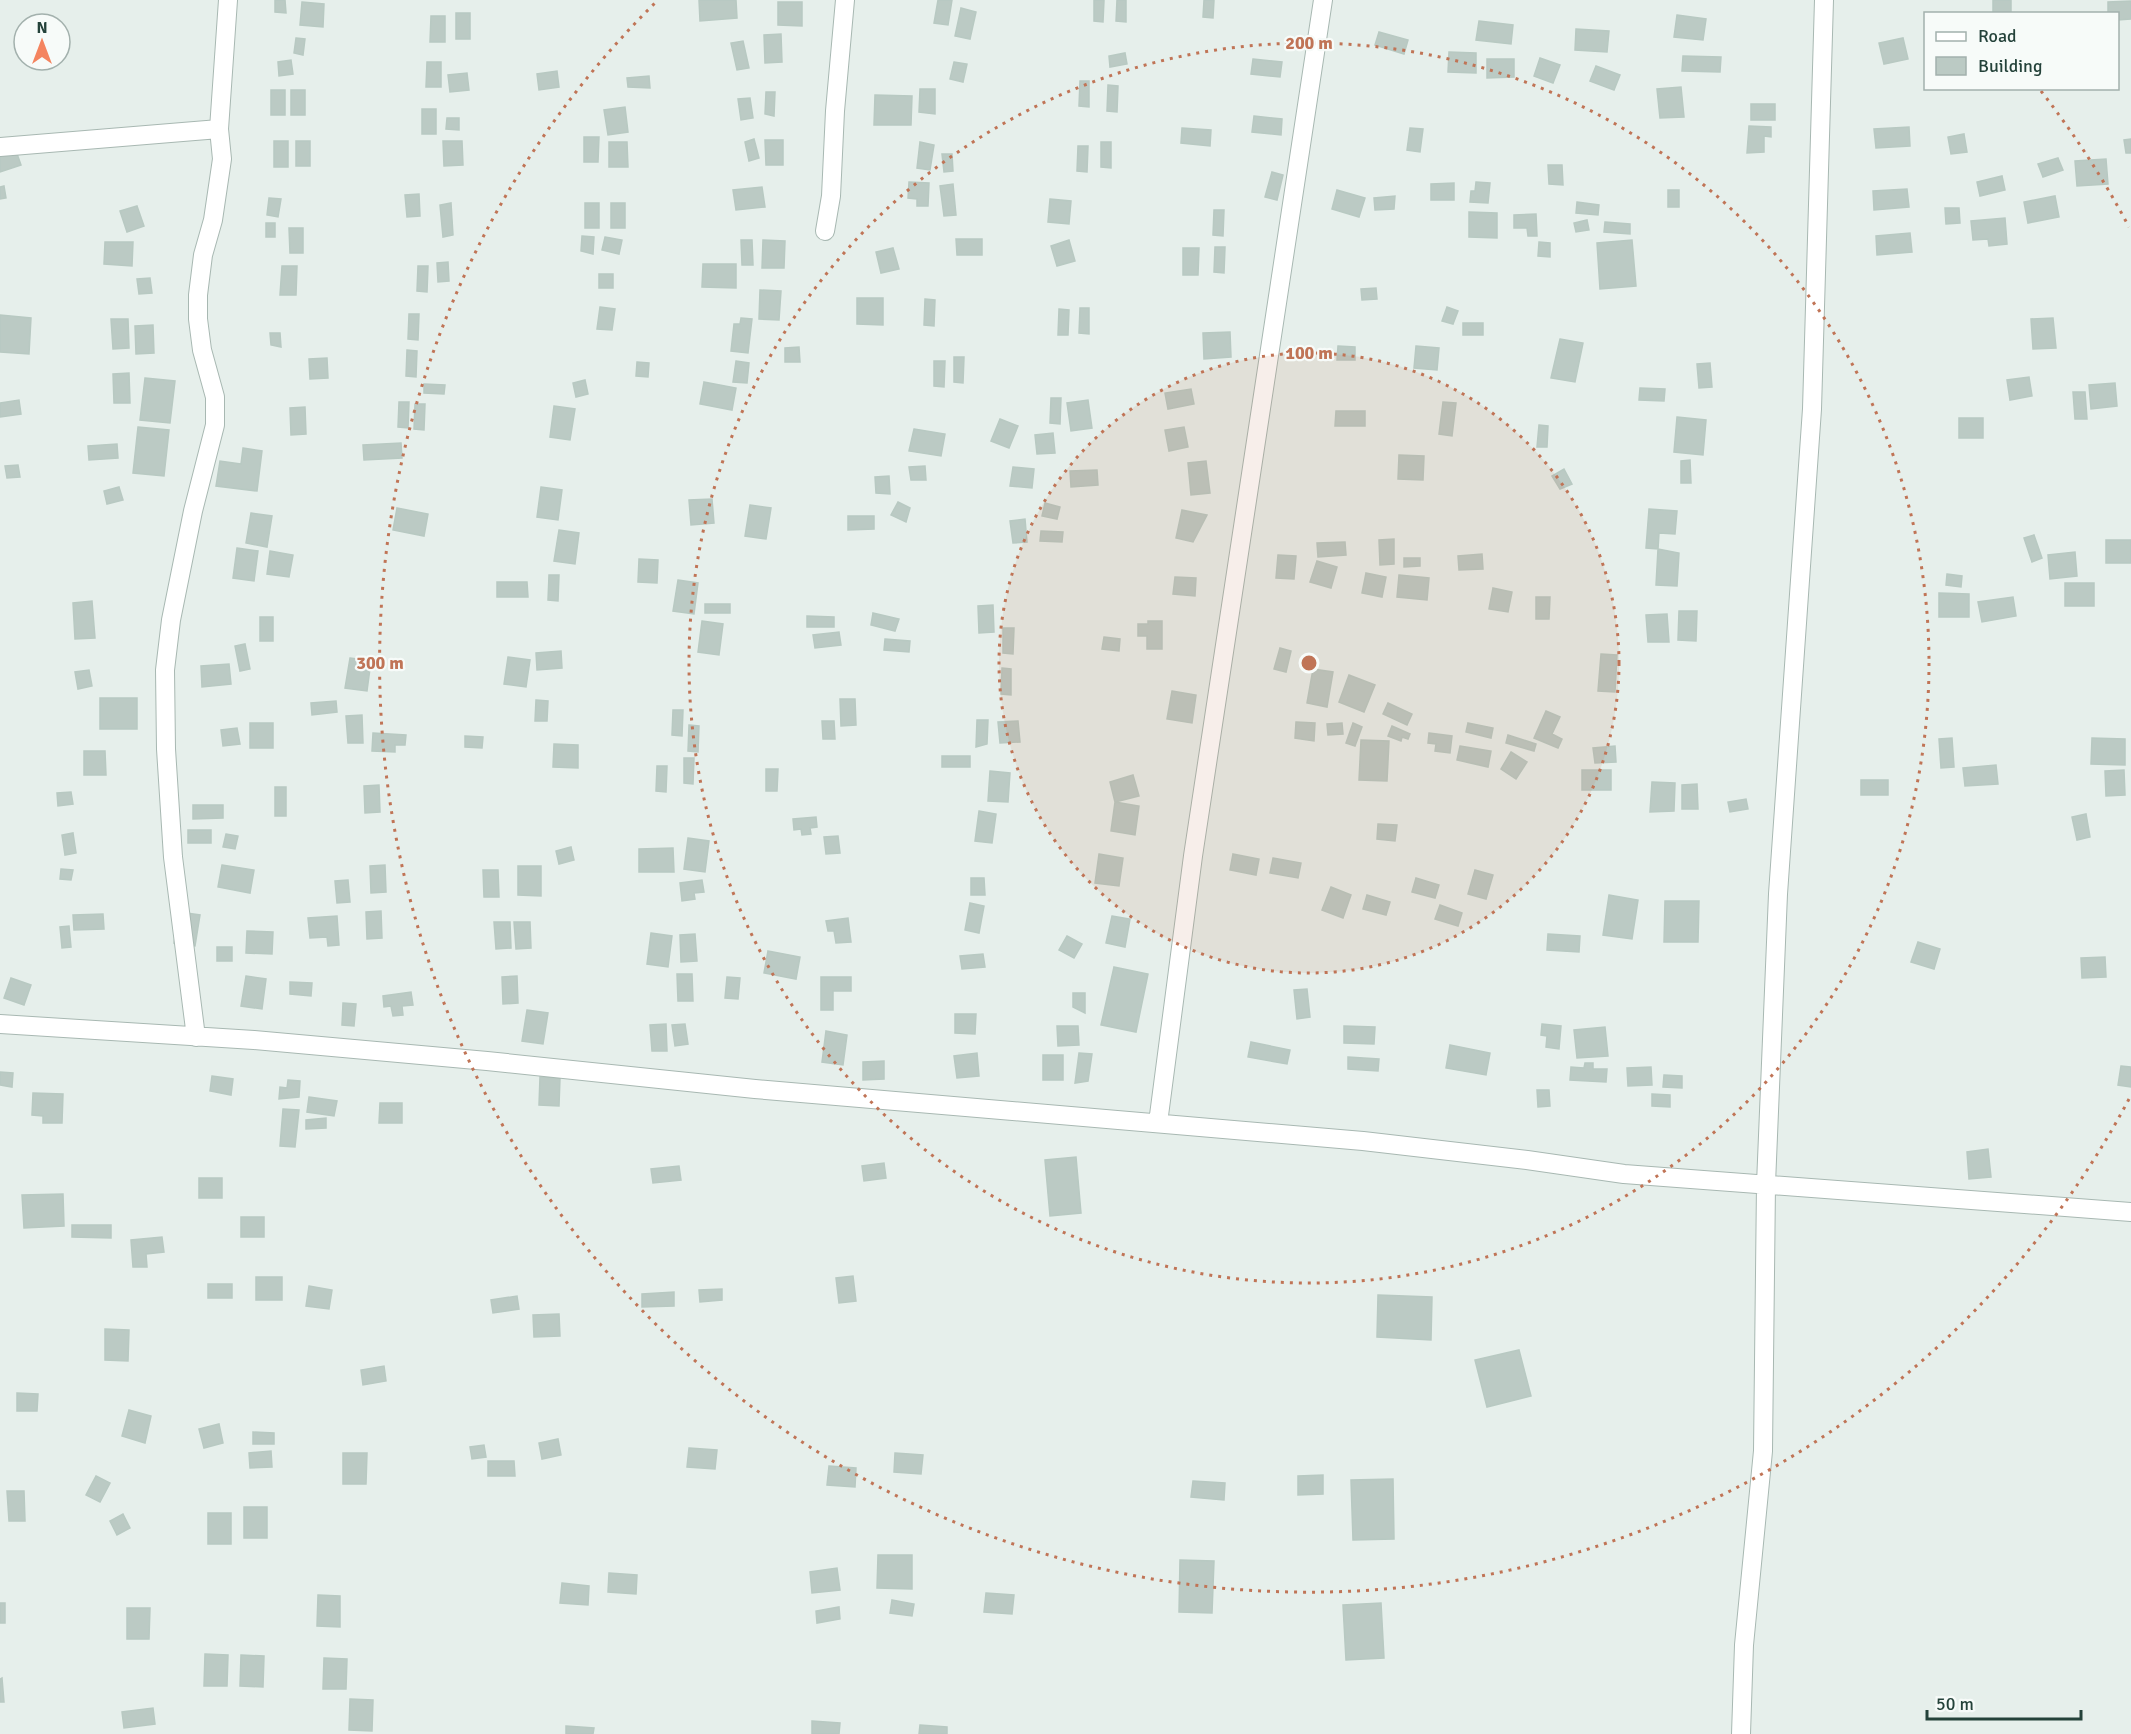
<svg xmlns="http://www.w3.org/2000/svg" width="2131" height="1734" font-family="Signika,sans-serif">
<style>
.building{fill:#bbcac4;stroke:#b8c9c2;stroke-width:1.5}
.lines{fill:none;stroke-linecap:round;stroke-linejoin:round}
.minor-casing{stroke:#a8b8b2;stroke-width:20}
.minor{stroke:#fff;stroke-width:18}
.ring{fill:none;stroke:#c07456;stroke-width:3;stroke-dasharray:3 6}
.centre{fill:#c07456;stroke:#f7fbf9;stroke-width:3}
.ring-label{font-size:18px;text-anchor:middle;font-weight:bold;fill:#c07456;stroke:#f7fbf9;stroke-width:4.5;stroke-linejoin:round;paint-order:stroke}
</style>
<rect width="100%" height="100%" fill="#e6efeb"/>
<path class="building" d="M275,0H285L286,13L275,12Z
M699,0H736L737,18L700,21Z
M938,0H952L948,25L934,23Z
M1094,0H1104L1103,22L1094,21Z
M1117,0H1126V22L1116,21Z
M1204,0H1214L1213,18L1203,17Z
M1993,0H2011V14H1993Z
M2131,1V19L2118,20V14H2108V2Z
M302,2L324,4L323,27L300,25Z
M778,2H802V26L778,25Z
M961,8L976,12L970,39L955,36Z
M456,13H470V39H456Z
M1677,15L1706,19L1703,40L1674,37Z
M431,16H445V42H430Z
M1479,21L1513,25L1511,44L1476,40Z
M1576,29L1609,31L1607,52L1575,50Z
M1379,32L1408,40L1404,54L1375,45Z
M781,34L782,62L765,63L764,35Z
M296,38L305,39L303,55L294,53Z
M1903,38L1908,59L1884,64L1879,43Z
M743,41L749,68L737,70L731,43Z
M1449,52L1476,53V73L1448,72Z
M1125,53L1127,64L1110,67L1109,56Z
M1683,56L1721,57L1720,72L1682,71Z
M1540,58L1560,65L1553,83L1534,76Z
M1253,59L1282,62L1280,77L1251,74Z
M1487,59H1514V77L1487,78Z
M291,60L293,74L279,76L278,62Z
M427,62H441V87H426Z
M954,62L967,64L963,82L950,79Z
M1596,66L1620,75L1614,90L1590,81Z
M557,71L559,87L539,90L537,74Z
M467,73L469,90L450,92L448,75Z
M649,76L650,88L628,87L627,78Z
M1080,81H1089V107L1079,106Z
M1108,85L1118,86L1117,112L1107,111Z
M1681,87L1684,117L1660,118L1657,89Z
M920,89H935V114L919,112Z
M271,90H285V115H271Z
M291,90H305V115H291Z
M766,92H775L774,116L765,114Z
M875,95L912,96L911,125H874Z
M750,98L753,118L741,120L738,99Z
M1751,104H1775V120H1751Z
M625,107L628,132L608,135L604,110Z
M422,109H436V134H422Z
M1254,116L1282,119L1281,135L1252,132Z
M447,118H459V130L446,129Z
M1749,126L1771,127V137L1764,136V152L1747,153Z
M1909,127L1910,146L1876,148L1874,129Z
M1182,128L1211,130L1210,146L1181,143Z
M1410,128L1423,129L1420,152L1407,150Z
M1964,134L1967,152L1951,154L1948,137Z
M584,137H599L598,162H584Z
M754,139L759,158L749,161L745,142Z
M2131,139V153H2126L2124,140Z
M765,140H783V165H766Z
M274,141H288V167H274Z
M296,141H310V166H296Z
M443,141H462L463,165L444,166Z
M609,142H627L628,167H609Z
M920,142L934,145L930,170L917,168Z
M1101,142H1111V168L1101,167Z
M1078,146H1088L1087,172L1077,171Z
M15,148L21,165L0,172V153Z
M942,154H952L953,171L944,172Z
M2058,158L2063,170L2043,177L2038,164Z
M2106,159L2108,184L2077,186L2075,161Z
M1548,165H1562L1563,185L1549,184Z
M1272,172L1283,175L1277,200L1265,197Z
M2002,176L2005,190L1980,196L1977,182Z
M909,182L929,183L928,206H917V199L908,198Z
M1476,182L1490,183L1488,203L1470,202L1471,191H1475Z
M1454,183V200H1431V184Z
M953,184L956,215L944,216L940,186Z
M4,186L6,198L0,199V187Z
M762,187L765,207L736,210L733,190Z
M1907,189L1909,207L1874,210L1873,191Z
M1337,190L1365,198L1359,217L1332,209Z
M1668,190H1679V207H1668Z
M419,194L420,216L407,217L405,195Z
M1395,196L1394,209L1375,210L1374,198Z
M2055,196L2059,217L2028,223L2024,202Z
M269,198L281,199L278,217L267,215Z
M1050,199L1071,201L1069,224L1048,222Z
M1577,202L1599,205L1598,215L1576,213Z
M451,203L453,235L443,237L440,205Z
M585,203H599V228H585Z
M611,203H625V228H611Z
M137,206L144,226L127,232L120,211Z
M1945,208H1959L1960,223L1946,224Z
M1214,210H1224L1223,236L1213,235Z
M1469,212L1497,213V238L1469,237Z
M1536,214L1537,236H1528L1527,228H1514V215Z
M2005,218L2007,244L1989,246L1988,239L1973,240L1971,221Z
M1587,220L1589,230L1576,232L1574,223Z
M1605,222L1630,224V234L1604,232Z
M266,223H275V237H266Z
M289,228H303V253H290Z
M1910,233L1912,252L1877,255L1876,236Z
M582,236L594,237L593,254L581,251Z
M605,237L622,240L619,254L602,250Z
M956,239H982V255H957Z
M741,240H752L753,265H742Z
M763,240L785,241L784,268H762Z
M1069,240L1075,261L1057,266L1051,246Z
M1632,240L1636,286L1600,289L1597,243Z
M105,242H133L132,266L104,264Z
M1539,242L1550,243V257L1538,256Z
M1215,247H1225L1224,273L1214,272Z
M893,248L899,269L881,273L876,252Z
M1183,248H1199L1198,275H1183Z
M448,262L449,281L438,282L437,263Z
M703,264H736V288L702,287Z
M282,266H297L296,295H280Z
M418,266H428L427,292L417,291Z
M599,274H613V288H599Z
M150,278L152,293L139,294L137,279Z
M1376,288L1377,299L1362,300L1361,289Z
M760,290L781,291L779,320L759,319Z
M857,298H883V325L857,324Z
M925,299L935,300L934,326L924,325Z
M600,307L615,309L612,330L597,329Z
M1447,307L1458,311L1453,324L1442,321Z
M1080,308H1089V334L1079,333Z
M1059,309L1069,310L1068,335H1058Z
M409,314H419L418,340L408,339Z
M0,315L31,318L29,354L0,352Z
M741,318L752,319L748,353L731,351L734,324H740Z
M2053,318L2056,348L2033,349L2031,319Z
M111,319H128L129,348L113,349Z
M1463,323H1483V335H1463Z
M153,325L154,353L136,354L135,326Z
M1230,332L1231,357L1204,359L1203,333Z
M270,333H280L281,347L271,345Z
M1560,339L1583,343L1575,382L1551,378Z
M1338,346L1355,347V360H1337Z
M1416,346L1439,348L1437,370L1414,368Z
M799,347L800,362H785V348Z
M407,350L417,351L416,377L406,376Z
M954,357H964L963,383L954,382Z
M327,358L328,378L310,379L309,359Z
M736,361L749,363L747,383L733,382Z
M934,361H945L944,387L934,386Z
M637,362L649,363L648,377L636,376Z
M1710,363L1712,387L1699,388L1697,364Z
M129,373L130,403H114L113,374Z
M2029,377L2032,396L2010,400L2007,380Z
M145,378L175,381L170,423L140,420Z
M585,380L588,394L576,397L573,383Z
M704,382L736,388L732,410L700,404Z
M2115,383L2117,406L2091,409L2089,385Z
M424,384L445,385L444,394L424,393Z
M1640,388L1665,389L1664,401L1639,400Z
M1191,389L1194,404L1168,409L1165,393Z
M2073,392H2085L2087,419H2075Z
M1051,398H1061L1060,424L1050,423Z
M19,400L21,414L0,417V403Z
M1088,400L1092,428L1071,431L1067,403Z
M399,402H409L408,428L398,427Z
M1443,402L1456,403L1452,436L1439,434Z
M415,404H425L424,430L414,429Z
M554,406L575,409L570,440L550,437Z
M305,407L306,434L291,435L290,408Z
M1336,411H1365V426H1335Z
M1677,417L1706,420L1703,455L1674,452Z
M1959,418H1983V438H1959Z
M1000,419L1018,426L1009,448L991,441Z
M1539,425L1548,426L1547,447H1537Z
M138,427L169,430L164,476L133,473Z
M1184,427L1188,447L1169,451L1165,430Z
M914,429L945,434L941,456L909,451Z
M1053,433L1055,453L1037,454L1035,435Z
M401,443L402,458L364,460L363,445Z
M117,444L118,458L89,460L88,446Z
M243,448L262,451L257,491L216,486L220,461L241,464Z
M1399,455L1424,456L1423,480L1398,479Z
M1690,460L1691,483H1681V461Z
M1206,461L1210,493L1191,495L1188,463Z
M18,465L20,477L7,478L5,466Z
M925,466L926,480H911L909,467Z
M1013,467L1034,469L1032,488L1010,486Z
M1564,469L1572,484L1560,489L1552,476Z
M1097,470L1098,485L1071,487L1070,471Z
M889,476L890,494L876,493L875,477Z
M119,487L123,500L107,504L104,491Z
M541,487L562,490L558,520L537,517Z
M712,499L714,523L691,525L689,500Z
M898,502L910,508L906,522L891,515Z
M1045,503L1060,507L1057,519L1042,516Z
M750,505L771,508L766,539L745,536Z
M397,508L428,514L424,536L393,530Z
M1649,509L1677,511L1675,534L1659,533L1658,549L1646,548Z
M1182,510L1207,515L1193,542L1176,538Z
M251,513L272,516L267,547L246,543Z
M848,516H874V529L848,530Z
M1025,519L1027,542L1013,543L1010,521Z
M559,530L579,533L575,564L554,561Z
M1041,531L1063,532L1062,542L1040,541Z
M2034,535L2042,558L2032,562L2024,538Z
M1394,539V564L1380,565L1379,540Z
M2106,540H2131V563H2106Z
M1345,542L1346,555L1318,557L1317,543Z
M237,548L258,551L254,581L233,578Z
M1658,549L1679,553L1677,586L1656,585Z
M270,551L293,555L289,577L267,574Z
M2075,552L2077,576L2050,579L2048,555Z
M1482,554L1483,569L1459,570L1458,556Z
M1278,555L1296,556L1294,579L1276,578Z
M1404,558H1420V566L1404,567Z
M639,559L658,560L657,583L638,582Z
M1317,561L1337,567L1331,588L1310,582Z
M1366,573L1386,577L1382,597L1362,593Z
M1947,574L1962,576L1961,587L1946,585Z
M549,575H559L558,601L548,600Z
M1399,575L1429,578L1427,600L1397,597Z
M1175,577L1196,578L1195,596L1173,594Z
M678,580L698,583L694,614L673,611Z
M497,582H527L528,597H497Z
M2065,583H2094V606H2065Z
M1493,588L1512,592L1508,612L1489,609Z
M1939,593L1969,594V617H1939Z
M1536,597H1550L1549,619H1536Z
M2013,597L2016,616L1982,622L1978,602Z
M92,601L95,638L75,639L73,603Z
M705,604H730V613H705Z
M993,605L994,632L979,633L978,606Z
M1679,611H1697L1696,641L1678,640Z
M873,613L899,619L895,631L871,625Z
M1667,614L1669,642H1648L1646,615Z
M807,616L834,617V627H807Z
M260,617H273V641H260Z
M702,621L723,624L719,655L698,652Z
M1148,621H1162V649H1147V636H1138V624H1148Z
M1003,628H1014L1013,654L1003,653Z
M839,632L841,645L815,648L813,635Z
M1104,637L1120,639L1119,651L1102,649Z
M885,639L910,641L909,652L884,650Z
M245,644L250,669L240,671L235,646Z
M1280,648L1291,651L1286,672L1274,669Z
M561,651L562,668L537,670L536,653Z
M1601,654L1617,655L1615,692L1598,691Z
M508,657L530,660L526,687L504,684Z
M350,658L371,661L367,691L345,688Z
M229,664L231,684L202,687L201,666Z
M1002,668L1011,669V695L1001,694Z
M1313,669L1333,672L1327,707L1307,703Z
M89,670L92,686L78,689L75,672Z
M1349,675L1375,685L1364,712L1339,702Z
M1172,691L1196,695L1192,723L1167,719Z
M100,698H137V729H100Z
M840,699H855L856,725L841,726Z
M536,700L548,701L547,721H535Z
M336,701L337,712L312,715L311,703Z
M1388,703L1412,714L1407,725L1383,714Z
M673,710H683L682,736L672,735Z
M1546,711L1560,717L1552,734L1562,739L1558,748L1534,738Z
M362,715L363,743H348L346,716Z
M977,720H988L987,744L976,747Z
M822,721H834L835,739H823Z
M1018,721L1020,742L1000,743L998,722Z
M1296,722L1315,723L1314,741L1295,738Z
M250,723H273V748H250Z
M1342,723L1343,734L1328,735L1327,724Z
M1353,723L1362,727L1355,746L1346,743Z
M1468,723L1493,728L1491,738L1466,732Z
M689,725L699,726L698,752L688,751Z
M1392,726L1410,734L1408,739L1402,737L1401,741L1388,736Z
M237,728L240,744L223,746L221,730Z
M373,733L406,735L405,745H395V752L372,751Z
M1429,733L1452,736L1450,753L1435,751L1436,744L1428,743Z
M1508,735L1536,744L1534,751L1506,743Z
M465,736L483,737L482,748L465,747Z
M1952,738L1954,767L1941,768L1939,739Z
M2092,738L2125,739V765L2091,764Z
M1361,740L1389,741L1387,781L1359,780Z
M554,744L578,745V768L553,767Z
M1460,746L1491,751L1488,767L1457,760Z
M1615,746L1616,762L1595,763L1593,748Z
M84,751H105L106,775H84Z
M1511,752L1527,762L1516,779L1501,769Z
M942,756H970V767H942Z
M684,758H694L693,784L684,783Z
M1996,765L1998,784L1965,786L1963,768Z
M657,766H667L666,792L656,791Z
M766,769H778L777,791H766Z
M1582,770H1611V790H1582Z
M2124,770L2125,795L2106,796L2105,771Z
M990,771L1010,773L1008,802L988,801Z
M1133,775L1139,796L1115,802L1110,782Z
M1861,780H1888V795H1861Z
M1652,782L1675,783L1674,811L1650,812Z
M1697,784L1698,809H1682V785Z
M379,785L380,812L365,813L364,786Z
M275,787H286V816H275Z
M71,792L73,804L58,806L57,793Z
M1746,799L1748,809L1730,812L1728,802Z
M1115,802L1139,806L1135,835L1111,831Z
M193,805H223V818L193,819Z
M979,811L996,814L992,843L975,841Z
M2086,814L2090,837L2077,840L2072,817Z
M816,817L817,827L810,828L811,834L802,835L801,829L794,830L793,819Z
M1378,824L1397,825L1395,841L1377,839Z
M188,830H211V843H188Z
M73,833L76,853L65,855L62,835Z
M226,834L238,836L235,849L223,847Z
M838,836L840,853L826,854L824,837Z
M688,838L709,841L705,872L684,869Z
M571,847L574,860L559,864L556,851Z
M673,848L674,872H639V849Z
M1099,854L1123,858L1119,886L1095,883Z
M1233,854L1259,859L1256,875L1230,870Z
M1273,858L1301,863L1298,878L1270,873Z
M222,865L254,870L250,893L218,887Z
M385,865L386,892L371,893L370,866Z
M518,866H541V896L518,895Z
M61,869L73,870L71,880L60,879Z
M483,870H498L499,897H484Z
M1475,870L1493,875L1486,899L1468,894Z
M971,878H984L985,895H971Z
M1416,878L1439,885L1435,898L1412,892Z
M348,880L350,902L337,903L335,881Z
M702,880L704,892L694,893L695,899L682,901L680,883Z
M1331,887L1351,895L1343,918L1322,910Z
M1367,895L1390,902L1386,915L1363,909Z
M1609,895L1638,900L1632,939L1603,935Z
M1665,901H1699L1698,942H1664Z
M970,903L984,906L979,933L965,930Z
M1440,905L1462,913L1458,926L1435,919Z
M381,911L382,938L367,939L366,912Z
M179,912L200,915L195,946L174,943Z
M103,914L104,929L74,930L73,915Z
M337,916L339,945L328,946L327,937L310,938L308,918Z
M1112,916L1130,919L1125,947L1106,943Z
M848,918L851,942L836,943L834,931H828L826,921Z
M494,922H510L511,948L496,949Z
M514,922H530L531,948L516,949Z
M69,926L71,947L62,948L60,927Z
M247,931L273,932L272,954L246,953Z
M651,933L672,936L668,967L647,964Z
M695,934L697,961L681,962L680,935Z
M1548,934L1580,936L1579,952L1547,950Z
M1067,936L1082,944L1074,958L1059,950Z
M1918,942L1940,949L1934,969L1911,962Z
M217,947H232V961H217Z
M768,951L800,957L796,979L764,973Z
M983,954L985,967L962,969L960,956Z
M2105,957L2106,977L2082,978L2081,958Z
M1114,967L1148,974L1136,1032L1101,1025Z
M677,974H692L693,1001H678Z
M246,976L266,979L262,1009L241,1006Z
M517,976L518,1003L503,1004L502,977Z
M727,977L740,978L738,999L725,998Z
M821,977H851V991H833V1010H821Z
M11,978L31,985L24,1005L4,998Z
M290,982L312,983L311,996L290,994Z
M1307,989L1310,1017L1297,1019L1294,990Z
M411,992L413,1005L402,1006L403,1015L393,1016L391,1006L384,1007L383,996Z
M1073,993H1085V1013L1073,1007Z
M343,1003L356,1004L354,1026L342,1025Z
M527,1010L548,1013L543,1044L522,1041Z
M955,1014H976L975,1034L955,1033Z
M666,1024L667,1051H652L650,1025Z
M685,1024L688,1044L675,1046L672,1025Z
M1542,1024L1561,1026L1559,1049L1546,1047L1547,1036L1541,1035Z
M1057,1026H1078L1079,1045L1058,1046Z
M1344,1026L1375,1027L1374,1044L1344,1043Z
M1605,1027L1608,1056L1577,1058L1574,1030Z
M826,1031L847,1035L843,1065L822,1062Z
M1251,1042L1290,1050L1287,1064L1248,1057Z
M1450,1045L1490,1053L1486,1075L1446,1068Z
M977,1053L979,1076L957,1078L954,1056Z
M1079,1053L1092,1054L1088,1081L1075,1083Z
M1043,1055H1063V1080H1043Z
M1348,1057L1379,1059L1378,1071L1348,1069Z
M884,1061V1079L863,1080V1062Z
M1585,1063H1593V1069H1607L1606,1082L1570,1080L1571,1067L1584,1068Z
M2121,1066L2131,1067V1087L2118,1085Z
M1651,1067L1652,1085L1628,1086L1627,1068Z
M0,1072L13,1073L12,1087L0,1085Z
M1664,1075L1682,1076V1088L1663,1087Z
M212,1076L233,1079L231,1095L210,1091Z
M540,1077L560,1078L559,1106L539,1105Z
M288,1080L300,1081L299,1097L279,1099L280,1087L287,1088Z
M1537,1090H1549L1550,1106L1538,1107Z
M33,1093L63,1094L62,1123H43V1116L32,1115Z
M1652,1094L1670,1095V1107L1652,1106Z
M309,1097L337,1101L334,1116L307,1112Z
M380,1103H402V1123H379Z
M283,1109L299,1110L295,1147L280,1146Z
M326,1118V1128L306,1129V1120Z
M1988,1149L1991,1177L1969,1179L1967,1152Z
M1076,1157L1081,1213L1050,1216L1045,1160Z
M884,1163L886,1178L864,1181L862,1166Z
M679,1166L681,1180L653,1183L651,1169Z
M199,1178H222V1198H199Z
M63,1194L64,1226L24,1228L22,1195Z
M241,1217H264V1237H241Z
M72,1225H111V1238L72,1237Z
M162,1237L164,1252L146,1254L147,1267H133L131,1240Z
M853,1276L856,1301L839,1303L836,1278Z
M256,1277H282V1300H256Z
M208,1284H232V1298H208Z
M309,1286L332,1290L329,1309L306,1306Z
M722,1289V1300L700,1302L699,1290Z
M674,1292V1306L642,1307V1294Z
M1378,1295L1432,1297L1431,1340L1377,1337Z
M517,1296L519,1309L493,1313L491,1300Z
M559,1314L560,1336L534,1337L533,1315Z
M105,1329L129,1330L128,1361L105,1360Z
M1519,1350L1531,1396L1487,1407L1475,1360Z
M384,1366L386,1381L363,1385L361,1370Z
M17,1393L38,1394L37,1411H17Z
M129,1410L151,1416L145,1443L122,1436Z
M219,1424L223,1443L204,1448L199,1429Z
M253,1432L274,1433V1444H253Z
M558,1439L561,1455L542,1459L539,1443Z
M484,1445L486,1457L472,1459L470,1447Z
M689,1448L717,1450L715,1469L687,1467Z
M271,1451L272,1467L250,1468L249,1453Z
M343,1453H367L366,1484H343Z
M895,1453L923,1455L921,1474L894,1472Z
M488,1461H514L515,1476H488Z
M829,1466L856,1468L855,1487L827,1485Z
M1323,1475V1494L1298,1495V1476Z
M96,1476L110,1483L100,1502L86,1495Z
M1393,1479L1394,1539L1353,1540L1351,1480Z
M1193,1481L1225,1483L1224,1500L1191,1497Z
M7,1491H24L25,1521H9Z
M244,1507H267V1538H244Z
M208,1513H231V1544H208Z
M123,1514L130,1528L117,1535L110,1521Z
M878,1555H912V1589L877,1588Z
M1180,1560L1214,1561L1212,1613L1179,1612Z
M837,1568L840,1590L812,1593L810,1572Z
M609,1573L637,1575L636,1594L608,1592Z
M562,1583L589,1586L588,1605L560,1603Z
M986,1593L1014,1595L1012,1614L984,1612Z
M318,1595L340,1596V1627L317,1626Z
M892,1600L914,1604L912,1616L890,1613Z
M0,1603H5V1623H0Z
M1381,1603L1384,1658L1346,1660L1343,1605Z
M839,1607L840,1619L817,1623L816,1611Z
M127,1608H150L149,1639H127Z
M205,1654L228,1655L227,1686H204Z
M241,1655L264,1656L263,1687L240,1686Z
M324,1658L347,1659L346,1689H323Z
M2,1678L4,1702H0V1679Z
M350,1699L373,1700L372,1731L349,1730Z
M153,1708L155,1724L124,1728L122,1712Z
M812,1721L840,1723L839,1734H812Z
M920,1725L947,1727V1734H919Z
M566,1726L594,1728L593,1734H566Z"/>
<g class="lines">
<g class="minor-casing">
<path id="minor" d="M0,147L219,129
M825,231L831,196L835,111L845,0
M0,1024L254,1040L487,1061L755,1089L1363,1141L1527,1160L1624,1174L2131,1212
M196,1037L173,857L166,749L165,670L171,620L193,511L215,425V397L202,350L198,319V295L203,255L213,220L222,159L219,129L228,0
M1158,1123L1193,856L1323,0
M1741,1734L1744,1645L1763,1451L1766,1184L1778,894L1812,409L1824,0"/>
</g>
<use href="#minor" class="minor"/>
</g>
<circle cx="1309" cy="663" r="310" fill="#c07456" fill-opacity=".12"/>
<g class="ring">
<circle cx="1309" cy="663" r="310"/>
<circle cx="1309" cy="663" r="620"/>
<path d="M2129 1099A929 929 0 1 1 658 0M2041 91A929 929 0 0 1 2129 227"/>
</g>
<circle cx="1309" cy="663" r="9" class="centre"/>
<g class="ring-label">
<text x="1309" y="49">200 m</text>
<text x="1309" y="359">100 m</text>
<text x="380" y="669">300 m</text>
</g>
<rect x="1924" y="12" width="195" height="78" fill="#f7fbf9" stroke="#a3b1ad" stroke-width="1.5"/>
<rect x="1936" y="32" width="30" height="9" fill="#ffffff" stroke="#a3b1ad" stroke-width="1.5"/>
<text x="1978" y="42" font-size="18" fill="#24423a">Road</text>
<rect x="1936" y="57" width="30" height="18" fill="#bbcac4" stroke="#a3b1ad" stroke-width="1.5"/>
<text x="1978" y="72" font-size="18" fill="#24423a">Building</text>
<g transform="translate(42 42)"><circle r="28" fill="#f7fbf9" stroke="#a3b1ad" stroke-width="1.5"/>
<path d="M0-4.5L10 22L0 15L-10 22Z" fill="#f4845f"/>
<text y="-9" font-size="16" font-weight="bold" text-anchor="middle" fill="#24423a">N</text>
</g>
<path d="M1927 1710v9h154v-9" fill="none" stroke="#24423a" stroke-width="3"/>
<text x="1936" y="1710" font-size="18" fill="#24423a" stroke="#f7fbf9" stroke-width="4.5" paint-order="stroke">50 m</text>
</svg>
